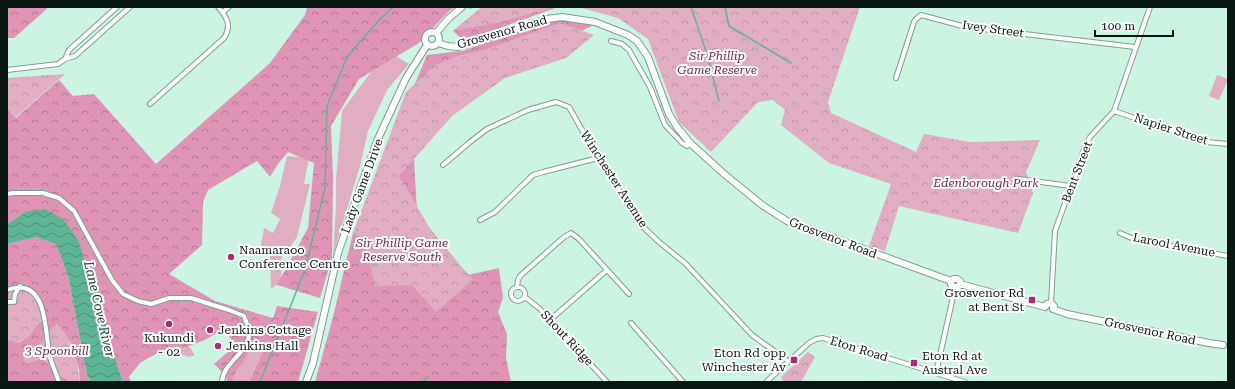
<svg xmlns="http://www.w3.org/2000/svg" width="1235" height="389" font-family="'Roboto Serif',serif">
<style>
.green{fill:#e0adc2}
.forest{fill:url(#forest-crowns)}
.park{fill:url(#park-crowns)}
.water{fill:url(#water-waves)}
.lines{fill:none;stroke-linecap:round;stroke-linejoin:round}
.stream{stroke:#5db595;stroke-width:1.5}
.street-casing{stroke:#79a090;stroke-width:6}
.secondary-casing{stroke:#79a090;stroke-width:8}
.street{stroke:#fff;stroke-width:4}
.secondary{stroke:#fff;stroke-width:6}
.poi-dot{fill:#ae2a72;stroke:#fff;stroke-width:1.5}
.labels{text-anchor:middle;stroke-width:4;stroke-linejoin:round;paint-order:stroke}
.street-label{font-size:12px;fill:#081711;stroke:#fff}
.park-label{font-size:12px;font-style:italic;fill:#792350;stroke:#fff}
.poi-label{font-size:12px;fill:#081711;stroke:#fff;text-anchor:start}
.water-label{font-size:13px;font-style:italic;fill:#133b2d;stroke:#fff}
</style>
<defs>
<pattern id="forest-crowns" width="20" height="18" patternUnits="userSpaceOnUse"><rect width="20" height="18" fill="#df94b5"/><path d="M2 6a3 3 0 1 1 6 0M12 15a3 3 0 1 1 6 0" fill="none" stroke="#b37892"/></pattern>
<pattern id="park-crowns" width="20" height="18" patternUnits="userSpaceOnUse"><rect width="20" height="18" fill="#e0adc2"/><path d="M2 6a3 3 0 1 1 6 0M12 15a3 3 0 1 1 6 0" fill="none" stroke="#bf94a6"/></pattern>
<pattern id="water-waves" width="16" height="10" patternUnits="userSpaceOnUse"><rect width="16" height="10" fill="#5db595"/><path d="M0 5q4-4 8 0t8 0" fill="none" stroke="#4b9278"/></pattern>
</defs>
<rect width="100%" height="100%" fill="#ccf4e3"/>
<path class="green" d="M396,56L409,64L387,90L368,131L360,166L333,255L336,207V179L342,111L374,68Z
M1217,75L1228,79L1219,100L1209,96Z
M287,156L309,158L304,184H310L297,237L290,247L282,249L281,281L271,289L270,257L269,251H260L264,228L273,233L280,219L271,213L280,186Z
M255,337L264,348L249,381L231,382L237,370L243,363Z"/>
<path class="forest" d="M7,7H49L14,38H7Z
M307,7H455L449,11L419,43L359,79L331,126L333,178L332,258L320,298L277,285L308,228L314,163L288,152L278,164L270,177L257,161L208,190L203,202L202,245L169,274L215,301L273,318L277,306L318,312L298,382H249L264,348L255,337L243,363L237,370L231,382H227L226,376L214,364L236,345L223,329L205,340L181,349L162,350L140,363L129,377L131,382H123L110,344L100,296L88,270L25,212L7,224V107L16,118L59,80L73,96L94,94L156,164L270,63L305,15Z
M482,7H558L464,41L453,31Z
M555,19L596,24L463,88L414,157L417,213L468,275L499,268L503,298L498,312L507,334L506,358L511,382H315L333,317L353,233L427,55L462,51Z
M36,237L56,244L68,275L87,375L91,382H80L79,370L70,341L43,343L33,347L25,364L41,358L58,374L71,382H7V339L19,343L30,335L36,325L42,320L26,286L7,293V244Z"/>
<path class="park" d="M482,7H556L501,22L453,31Z
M578,7H860L828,102L831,113L916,152L924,134L970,142L1040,140L1026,172L1033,193L1018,233L899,206L885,251L869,246L891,184L829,163L781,125L785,110L773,100L758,102L711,152L679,122L648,39L618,18Z
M560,23L594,35L566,58L505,78L452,116L399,176L438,242L473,279L436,312L412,285L375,286L364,239L353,233L406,92L435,65L457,56L487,49Z
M65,74L16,117L7,107V78Z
M26,286L39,301L43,320H41L36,325L30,335L18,343L7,339V293Z
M57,324C71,335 78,364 80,382H71L58,374L41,358L25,364L23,355L33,347L43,343L44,336Z
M173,346L190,347L194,355L189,357L170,351Z
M808,352L815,357L801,382H784L781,377Z"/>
<path class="water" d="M45,209L64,220L78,240L88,270L100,296L110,344L123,382H91L87,375L68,275L56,244L36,237L7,244V224L25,212Z"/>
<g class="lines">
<path class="stream" d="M691,7L707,54L719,101
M725,7L729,26L791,63
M470,8L473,7
M260,382L305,270L325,188L327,106L347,57L379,20L393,7
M422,382L428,376"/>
<g class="street-casing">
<path id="street" d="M223,12L229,7
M611,41L622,44L629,50L650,87L665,125L682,143L687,146L690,143
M65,59L69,50L117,7
M7,70L58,64L65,59L75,56L130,7
M896,78L914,22L916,19L921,15L966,27L1135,47
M150,104L224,38C232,26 227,17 218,7
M1114,111L1206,142L1228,144
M443,165L470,142L487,129L528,110L556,102L569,107L598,158L641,225L659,242L685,263L752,335L788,361
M1019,179L1070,186
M7,194L14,193H43L59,198L74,211L112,280L123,294L138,301L151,304L169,298H191L229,310L244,316C246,322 250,329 249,334C248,354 223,362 222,382
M480,220L495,212L533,175L543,172L598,158
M1120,233L1136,240L1228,256
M511 294a7 7 0 1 1 14 0a7 7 0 1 1-14 0Z
M517,287L518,280L520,276L564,237L571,233L579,239L629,294
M7,290C47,275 45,329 49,353C51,363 56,373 59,382
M525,297L540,309L607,382
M7,302H14L15,294L20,286
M1051,303L1055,231L1085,147L1090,137L1114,111L1150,7
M550,320L607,270
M631,323L683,382
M936,373L955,288
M766,382L809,343L816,339L823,338L965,382"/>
</g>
<g class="secondary-casing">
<path id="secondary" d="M425 39a7 7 0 1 1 14 0a7 7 0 1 1-14 0Z
M436,33L449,18L462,7
M438,43L448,46L458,47L547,19L562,17L595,22L628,35L637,41L648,57L669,114L677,127L690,143L723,173L762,205L787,221L951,281
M951,281V284L953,287H958L960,284
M951,281L953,279H957L960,281V284
M960,284L1045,307
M1045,307L1047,304L1051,303L1054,306L1053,309
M1053,309L1067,314L1209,343L1223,345
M306,382L313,363L338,253L356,200L377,141L406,78L427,45"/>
</g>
<use href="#street" class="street"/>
<use href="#secondary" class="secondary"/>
</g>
<g class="poi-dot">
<circle cx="231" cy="257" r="4"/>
<rect x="1028" y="296" width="8" height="8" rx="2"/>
<circle cx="169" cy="324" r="4"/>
<circle cx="210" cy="330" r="4"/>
<circle cx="218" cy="346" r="4"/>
<rect x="790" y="356" width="8" height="8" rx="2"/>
<rect x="910" y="359" width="8" height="8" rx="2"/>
</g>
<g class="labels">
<g class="street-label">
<text transform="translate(993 29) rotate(8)" y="4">Ivey Street</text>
<text transform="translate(502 32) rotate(-16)" y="4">Grosvenor Road</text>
<text transform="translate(1171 129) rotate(18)" y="4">Napier Street</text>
<text transform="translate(1077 172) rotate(-69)" y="4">Bent Street</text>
<text transform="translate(614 179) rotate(57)" y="4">Winchester Avenue</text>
<text transform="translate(362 186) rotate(-70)" y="4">Lady Game Drive</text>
<text transform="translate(833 238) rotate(21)" y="4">Grosvenor Road</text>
<text transform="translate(1174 245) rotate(11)" y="4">Larool Avenue</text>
<text transform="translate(1150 331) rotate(12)" y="4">Grosvenor Road</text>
<text transform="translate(567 338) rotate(47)" y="4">Shout Ridge</text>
<text transform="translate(859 349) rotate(17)" y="4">Eton Road</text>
</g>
<g class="park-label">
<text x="717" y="60">Sir Phillip<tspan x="717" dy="14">Game Reserve</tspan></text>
<text x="986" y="187">Edenborough Park</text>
<text x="402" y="247">Sir Phillip Game<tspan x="402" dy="14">Reserve South</tspan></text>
<text x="57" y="355">3 Spoonbill</text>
</g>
<g class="poi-label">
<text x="239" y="254">Naamaraoo<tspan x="239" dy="14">Conference Centre</tspan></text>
<text x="1024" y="297" text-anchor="end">Grosvenor Rd<tspan x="1024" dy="14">at Bent St</tspan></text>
<text x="218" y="334">Jenkins Cottage</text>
<text x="169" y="342" text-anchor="middle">Kukundi<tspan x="169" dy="14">- 02</tspan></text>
<text x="226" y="350">Jenkins Hall</text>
<text x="786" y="357" text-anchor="end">Eton Rd opp<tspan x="786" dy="14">Winchester Av</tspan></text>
<text x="922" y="360">Eton Rd at<tspan x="922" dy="14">Austral Ave</tspan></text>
</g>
<g class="water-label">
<text transform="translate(100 309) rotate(77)" y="5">Lane Cove River</text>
</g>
</g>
<rect width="1235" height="389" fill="none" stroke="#081711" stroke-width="16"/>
<path d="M1095 30v6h78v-6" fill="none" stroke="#081711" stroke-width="2"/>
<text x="1101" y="30" font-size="12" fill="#081711" stroke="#ffffff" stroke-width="3" paint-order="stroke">100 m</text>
</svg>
